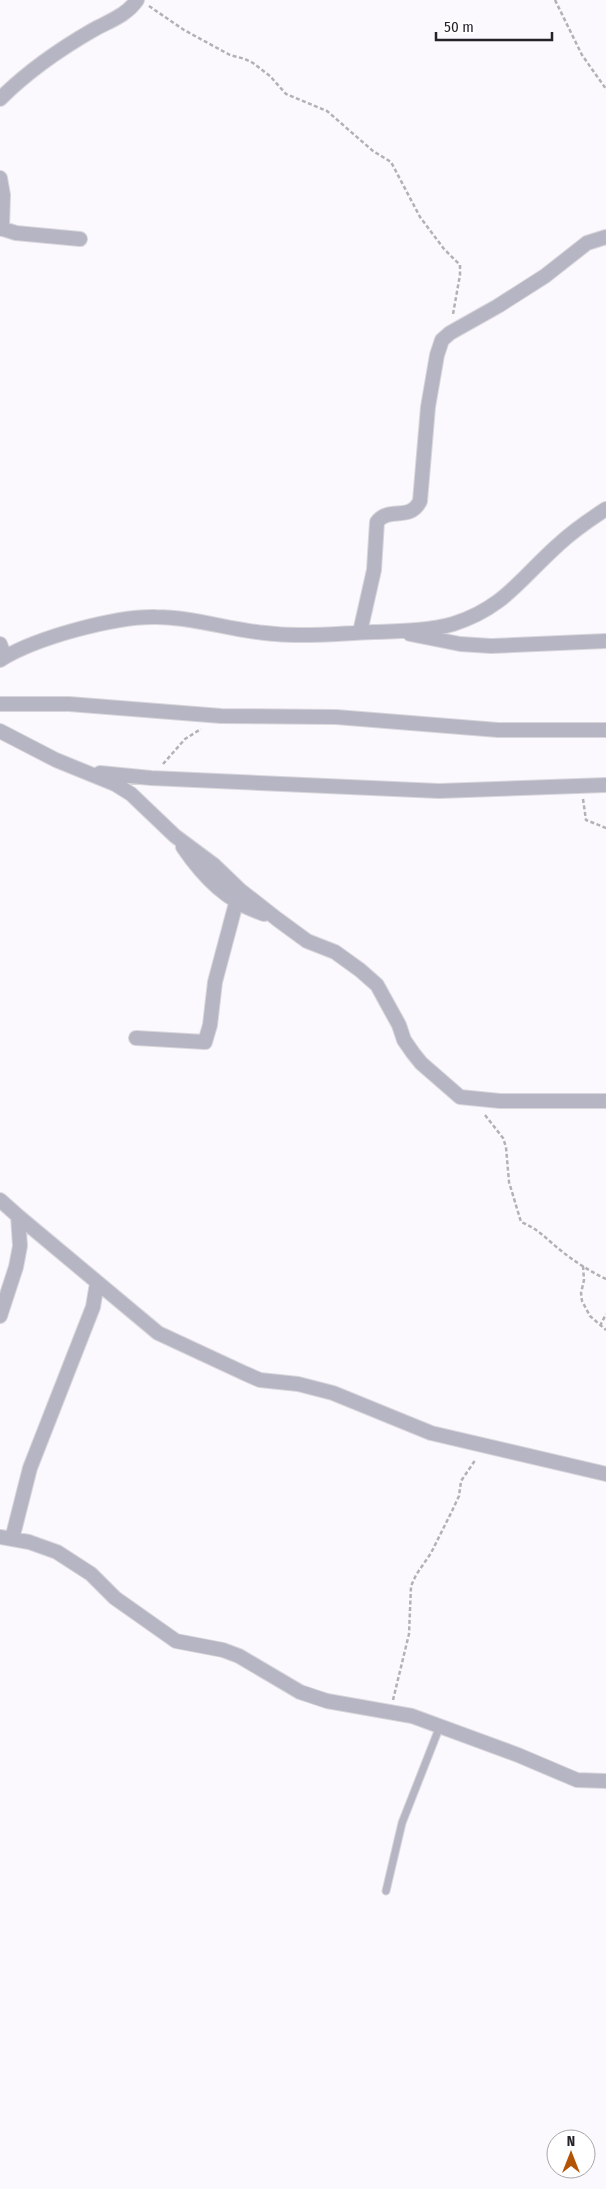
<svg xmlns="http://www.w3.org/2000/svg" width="606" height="2189" font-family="'Fira Sans Condensed',sans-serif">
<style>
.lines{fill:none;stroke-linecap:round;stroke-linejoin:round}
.service-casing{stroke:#d9d6db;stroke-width:9}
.minor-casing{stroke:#d9d6db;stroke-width:16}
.path{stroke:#b4b1b6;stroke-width:2.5;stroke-dasharray:4 2.5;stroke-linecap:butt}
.service{stroke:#b5b5c4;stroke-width:7}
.minor{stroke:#b5b5c4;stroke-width:14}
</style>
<rect width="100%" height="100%" fill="#fbf9fd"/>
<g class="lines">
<g class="service-casing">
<path id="service" d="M386,1891L402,1823L440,1726"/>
</g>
<g class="minor-casing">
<path id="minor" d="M0,99C27,72 60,49 93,30C109,21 126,16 137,0
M0,178L3,195L2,229
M0,228L16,233L80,239
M360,632L374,570L377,522C389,506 410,522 420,501L428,407L437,355L442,340L450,333L498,306L545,276L587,243L606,237
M410,634L460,644L491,646L606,641
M0,644L5,657
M0,660C35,638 115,616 156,617C196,617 235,632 276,634C308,637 342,633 374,632C400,631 429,631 453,624C504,608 521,578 558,545C573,531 589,520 606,509
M0,704H69L221,716L336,717L498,730H606
M0,731L56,760L115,784L131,794L175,836L214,865L240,890L277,919L307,941L335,952L360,970L377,985L399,1025L404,1040L413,1053L421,1063L460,1097L500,1101H606
M100,773L151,778L439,791L606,785
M183,847C204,878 228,902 264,914
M136,1038L205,1042L210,1025L215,982L236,903
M0,1200L18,1216L20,1246L16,1267L0,1316
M18,1216L158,1333L244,1373L260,1380L298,1384L333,1393L431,1433L606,1474
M0,1537L29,1542L57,1552L91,1574L115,1598L176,1641L223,1650L239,1656L300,1692L327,1701L412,1716L518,1755L577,1780L606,1781
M12,1539L30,1468L93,1307L97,1283"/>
</g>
<path class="path" d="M555,0L582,55L606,89
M149,6L184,30L230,55L245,59L253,63L270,76L286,94L327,111L373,151L391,162L420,217L444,249L460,265V275L453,314
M163,764L185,739L201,729
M583,799L586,820L606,828
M485,1115L503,1138L506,1147L509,1182L521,1222C534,1227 543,1235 553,1244C569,1258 587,1270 606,1279
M583,1266L584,1280L581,1293L582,1301L590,1316L606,1330
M600,1326L606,1314
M393,1700L409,1634L411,1586L416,1575L431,1553L452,1511L459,1496L461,1481L476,1459"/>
<use href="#service" class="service"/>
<use href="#minor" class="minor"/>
</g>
<g transform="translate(571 2154)"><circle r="24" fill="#ffffff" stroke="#a8a6a9"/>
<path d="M0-4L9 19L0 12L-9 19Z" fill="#b25403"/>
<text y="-8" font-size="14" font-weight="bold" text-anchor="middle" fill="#252129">N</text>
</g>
<path d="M436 32v8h116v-8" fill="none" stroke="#252129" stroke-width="2.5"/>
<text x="444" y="32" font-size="15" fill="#252129" stroke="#ffffff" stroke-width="4" paint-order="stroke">50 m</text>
</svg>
